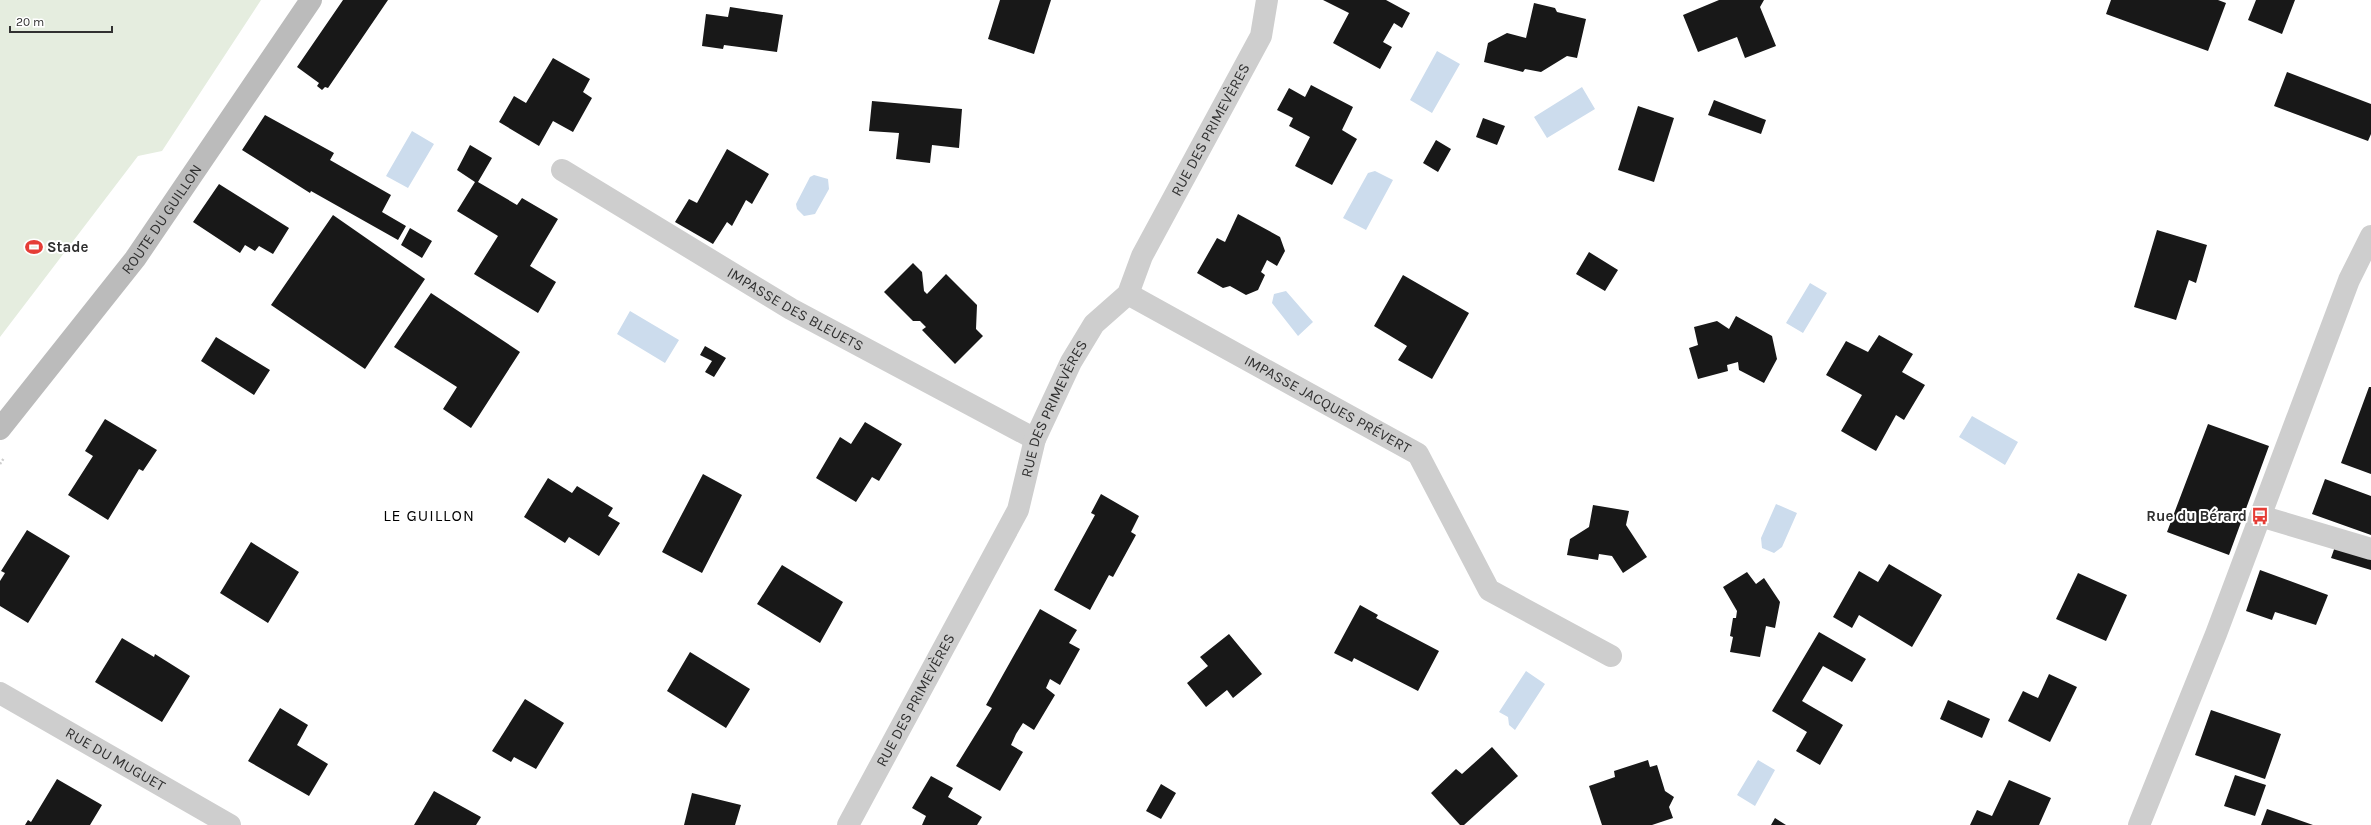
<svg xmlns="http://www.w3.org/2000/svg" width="2371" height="825" font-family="Karla,sans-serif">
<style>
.green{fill:#e5eddf}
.water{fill:#ccdced}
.building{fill:#181818}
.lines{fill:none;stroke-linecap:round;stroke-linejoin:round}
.path{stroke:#cecece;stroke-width:2.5;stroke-dasharray:2 2;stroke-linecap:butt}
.street{stroke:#cecece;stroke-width:22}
.secondary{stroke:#bbb;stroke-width:22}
.labels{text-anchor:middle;stroke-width:4;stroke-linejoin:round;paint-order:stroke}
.street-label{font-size:15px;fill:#313131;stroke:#fff}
.poi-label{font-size:15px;font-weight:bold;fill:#313131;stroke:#fff;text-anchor:start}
.neighbourhood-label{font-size:16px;letter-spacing:1px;fill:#000;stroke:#fff}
</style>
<rect width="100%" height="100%" fill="#fff"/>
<path class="green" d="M0,0H261L162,151L138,156L0,337Z"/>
<path class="water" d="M1437,51L1460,64L1432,113L1410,100Z
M1582,87L1595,109L1547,138L1534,117Z
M412,131L434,144L408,188L386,176Z
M1375,171L1393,180L1366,230L1343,218L1368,173Z
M814,175L828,179L829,189L815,214L804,216L797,209L796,204L810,177Z
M1810,283L1827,293L1803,333L1786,323Z
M1286,291L1313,322L1298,336L1272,303L1274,294Z
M630,311L679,340L665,363L617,334Z
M1972,416L2018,442L2005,465L1959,437Z
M1776,504L1797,513L1782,547L1774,553L1762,548L1761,538Z
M1526,671L1545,684L1515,730L1509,725L1508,717L1499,712Z
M1758,760L1775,770L1755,806L1737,795Z"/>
<path class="building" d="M343,0H388L328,88L325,87L322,90L317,86L319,83L297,67Z
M1000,0H1051L1034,54L988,39Z
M1323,0H1386L1410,13L1402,28L1394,23L1383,42L1392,47L1380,69L1333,43L1349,13Z
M1719,0H1764L1760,7L1776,46L1745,58L1737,37L1698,52L1683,15Z
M2111,0H2218L2226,3L2208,51L2106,14Z
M2256,0H2295L2282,34L2248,20Z
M1534,3L1555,8L1557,12L1586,19L1577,58L1567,56L1541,72L1525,69L1523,72L1484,62L1488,43L1507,33L1526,38Z
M730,7L783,15L777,52L724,45L723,49L702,46L706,14L728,17Z
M553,58L590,79L583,92L592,98L573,132L553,121L539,146L499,122L514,96L526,103Z
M2287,72L2371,104V134L2368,141L2274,106Z
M1311,85L1353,107L1342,130L1357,139L1332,185L1295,166L1310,137L1289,126L1293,118L1277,110L1289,88L1305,97Z
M1714,100L1766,120L1761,134L1708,115Z
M872,101L962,109L959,148L932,145L930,163L896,159L899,133L869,131Z
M1638,106L1674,118L1654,182L1618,170Z
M265,115L334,153L330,160L391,195L382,212L406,226L398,240L311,191L310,193L242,150Z
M1483,118L1505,126L1497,145L1476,137Z
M1436,140L1451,149L1438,172L1423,163Z
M470,145L492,158L478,182L517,205L522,198L558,219L530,266L556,282L538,313L474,274L498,236L457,211L475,182L457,170Z
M727,149L769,174L752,204L746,200L732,226L727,222L713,244L675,222L689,199L697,203Z
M219,184L289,228L273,254L259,246L255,251L245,245L240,253L193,222Z
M1238,214L1280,237L1285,251L1277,266L1267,260L1261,272L1265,275L1258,290L1246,295L1230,286L1223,288L1197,273L1217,238L1225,242Z
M333,215L425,279L365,369L271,305Z
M410,228L432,241L422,258L401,245Z
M2157,230L2207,245L2196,283L2189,280L2176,320L2134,307Z
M1589,252L1618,270L1605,291L1576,274Z
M913,263L922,272L924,291L927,294L946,274L977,305L976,329L983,336L955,364L922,330L926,327L920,321H913L884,292Z
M1403,275L1469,313L1432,379L1398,360L1407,346L1374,326Z
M431,293L520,352L471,428L443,409L457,387L394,347Z
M1736,316L1772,336L1777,359L1764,383L1739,370L1738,362L1727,365L1728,371L1698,379L1689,348L1698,345L1694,327L1717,321L1729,329Z
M1879,335L1913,354L1902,372L1925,385L1904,420L1896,415L1876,451L1841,431L1862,395L1826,375L1846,341L1868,352Z
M216,337L270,370L254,395L201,361Z
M705,346L726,358L714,377L705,372L712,361L700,355Z
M2369,387H2371V474L2341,463Z
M105,419L157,450L143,471L139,469L108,520L68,495L93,456L85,451Z
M865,422L902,444L879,481L872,477L856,502L816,478L840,437L851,444Z
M2208,424L2269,446L2229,555L2167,532Z
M703,474L742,495L702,573L662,552Z
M548,478L572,493L577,486L613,508L608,516L620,523L599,556L569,537L565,543L524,517Z
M2325,479L2371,496V535L2312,514Z
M1101,494L1139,516L1131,532L1136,535L1113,577L1109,575L1090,610L1054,590L1095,515L1091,513Z
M1593,505L1629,511L1626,525L1647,557L1623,573L1612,556L1599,554L1598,560L1567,555L1570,539L1589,527Z
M27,530L70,556L28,623L0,606V581L5,573L1,571Z
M2337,541L2371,552V570L2331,558Z
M251,542L299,572L268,623L220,593Z
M1889,564L1942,595L1912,647L1859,615L1852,628L1833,617L1859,571L1878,582Z
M782,565L843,602L820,643L757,604Z
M2260,570L2328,595L2316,625L2275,612L2272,620L2246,611Z
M1747,572L1756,584L1764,578L1780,602L1775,628L1766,626L1760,657L1730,652L1733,637L1730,636L1733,618H1736L1737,611L1723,587Z
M2078,573L2127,595L2106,641L2056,619Z
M1360,605L1378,615L1376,618L1439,651L1418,691L1354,658L1352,662L1334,653Z
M1040,609L1077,630L1069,643L1080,649L1060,685L1050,679L1046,688L1055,695L1034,730L1023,723L1016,734L1011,745L1023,752L1000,791L956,766L992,708L986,705Z
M1819,632L1866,659L1852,682L1823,666L1802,701L1843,725L1820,765L1796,751L1807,732L1772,711Z
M1229,634L1262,674L1233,698L1227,690L1206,707L1187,683L1208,666L1200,657Z
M122,638L154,657L155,654L190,676L162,722L95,682Z
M690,652L750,689L726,728L667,691Z
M2049,674L2077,687L2050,742L2008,721L2023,691L2038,698Z
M525,699L564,723L536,769L514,757L511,762L492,751Z
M1948,700L1990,719L1982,738L1940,719Z
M280,708L308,725L297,745L328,764L309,796L248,761Z
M2211,710L2281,734L2265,779L2195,755Z
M1492,747L1518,776L1464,825H1460L1431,793L1456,769L1462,774Z
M1648,760L1650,767L1657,765L1665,791L1674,797L1669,807L1673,818L1652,825H1602L1589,786L1615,777L1614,771Z
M2235,775L2266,785L2255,816L2224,806Z
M931,776L953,788L948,797L982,817L977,825H922L926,816L912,808Z
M57,779L102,805L90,825H25L28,820L31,822Z
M2009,780L2051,798L2039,825H1970L1977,810L1992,816Z
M1161,784L1176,793L1161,819L1146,811Z
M434,791L481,817L476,825H414Z
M692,793L741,805L735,825H684Z
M2267,809L2313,825H2261Z
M1775,818L1786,825H1771Z"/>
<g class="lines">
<path class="path" d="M0,464L4,458"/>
<g class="street">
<path id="s1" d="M562,170L791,309L1035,439"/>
<path id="s2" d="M1128,294L1418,454L1489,590L1611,656"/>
<path d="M2260,516L2371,549"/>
<path id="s3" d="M0,693L230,825"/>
<path id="s4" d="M848,825L1018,510L1035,439L1071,362L1094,324L1128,294L1142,256L1261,36L1267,0"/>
<path d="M2139,825L2216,634L2349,280L2371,236"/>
</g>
<path class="secondary" id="s5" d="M0,429L135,259L311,0"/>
</g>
<defs>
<g id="stadium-bare" transform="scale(1.38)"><path d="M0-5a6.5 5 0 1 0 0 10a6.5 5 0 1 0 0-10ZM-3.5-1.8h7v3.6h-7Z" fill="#e53d36" stroke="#fff" stroke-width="2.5" paint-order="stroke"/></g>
<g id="bus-bare" transform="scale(1.38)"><path d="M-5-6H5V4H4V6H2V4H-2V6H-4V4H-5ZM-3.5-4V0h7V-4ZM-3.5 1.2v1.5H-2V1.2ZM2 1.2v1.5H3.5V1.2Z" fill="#e53d36" stroke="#fff" stroke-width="2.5" paint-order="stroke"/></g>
</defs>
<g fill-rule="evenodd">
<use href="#stadium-bare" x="34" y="247"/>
<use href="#bus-bare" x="2260" y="516"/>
</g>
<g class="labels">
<g class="street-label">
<text dy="5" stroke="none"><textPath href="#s4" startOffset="790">RUE DES PRIMEVÈRES</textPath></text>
<text dy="5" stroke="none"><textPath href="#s5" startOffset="265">ROUTE DU GUILLON</textPath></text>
<text dy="5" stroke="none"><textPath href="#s1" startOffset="272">IMPASSE DES BLEUETS</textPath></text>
<text dy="5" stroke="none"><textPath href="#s2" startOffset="228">IMPASSE JACQUES PRÉVERT</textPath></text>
<text dy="5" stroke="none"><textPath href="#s4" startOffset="466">RUE DES PRIMEVÈRES</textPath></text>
<text dy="5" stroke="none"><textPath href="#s4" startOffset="142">RUE DES PRIMEVÈRES</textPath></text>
<text dy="5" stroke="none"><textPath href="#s3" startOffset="133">RUE DU MUGUET</textPath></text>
</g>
<g class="poi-label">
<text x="47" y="252">Stade</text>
<text x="2247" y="521" text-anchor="end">Rue du Bérard</text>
</g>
<g class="neighbourhood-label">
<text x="429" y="521">LE GUILLON</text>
</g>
</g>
<path d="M10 26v6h102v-6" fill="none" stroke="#313131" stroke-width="2"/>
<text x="16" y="26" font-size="12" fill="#313131" stroke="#ffffff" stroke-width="3" paint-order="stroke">20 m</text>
</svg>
